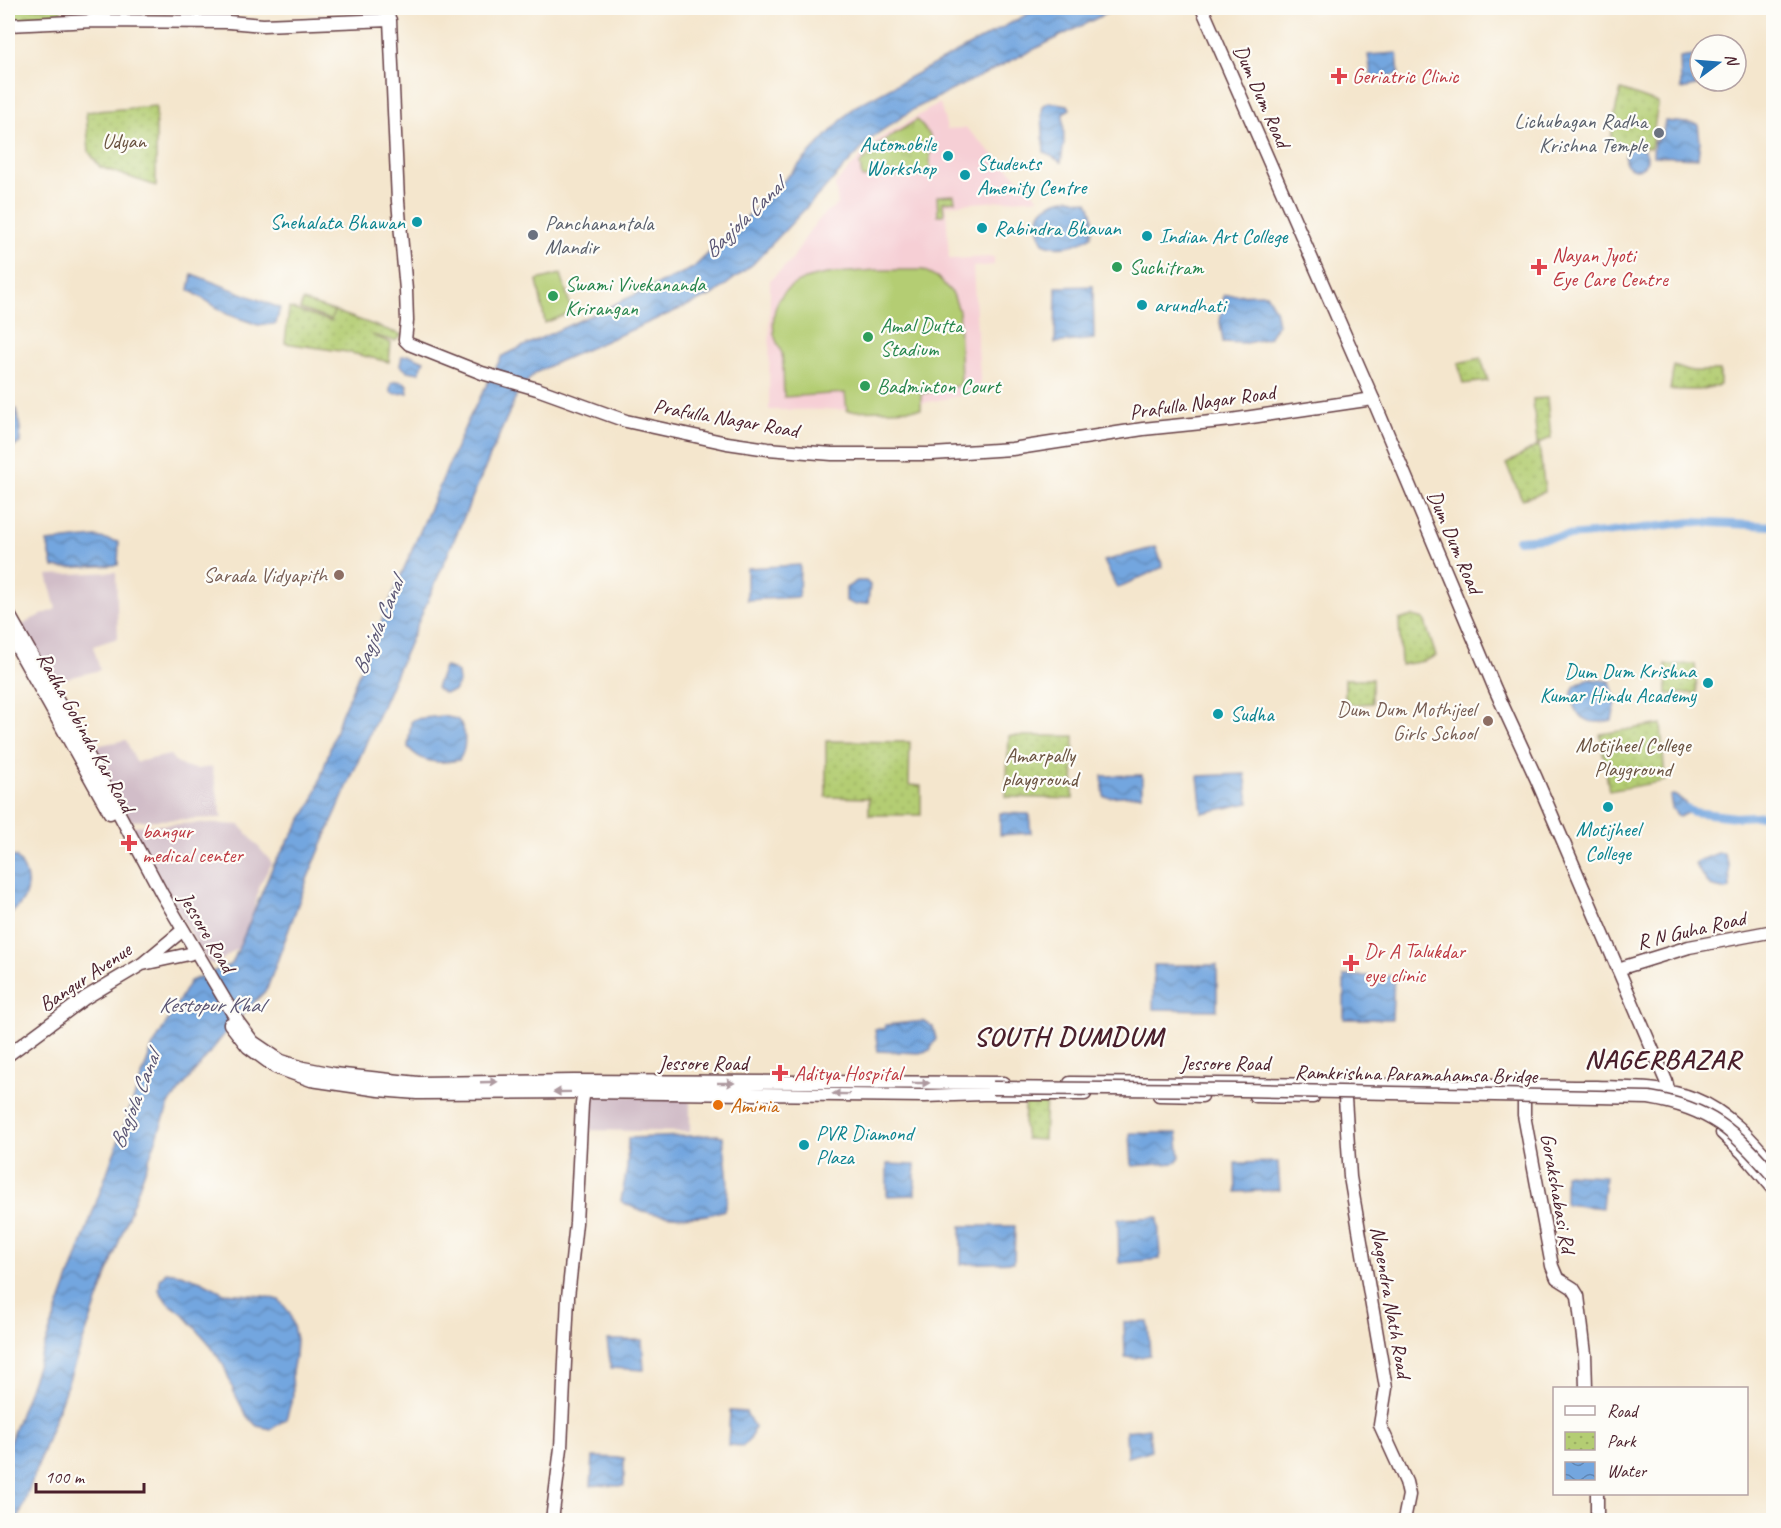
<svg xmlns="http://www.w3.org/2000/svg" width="1781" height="1528" font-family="Caveat,sans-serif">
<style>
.built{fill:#f6cfd5}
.industrial{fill:#d1bdc8}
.grass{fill:url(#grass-tufts);stroke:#7f764f;stroke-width:1.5}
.park{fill:url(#park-dots);stroke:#7f764f;stroke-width:1.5}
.pitch{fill:#b4cd73;stroke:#7f764f;stroke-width:1.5}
.water{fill:url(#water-waves);stroke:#5e6285;stroke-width:1.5}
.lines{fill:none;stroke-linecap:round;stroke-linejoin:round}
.canal{stroke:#73a6df;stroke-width:8}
.secondary-casing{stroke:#643d43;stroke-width:15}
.primary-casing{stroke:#643d43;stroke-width:15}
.secondary{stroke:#fff;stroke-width:12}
.primary{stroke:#fff;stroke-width:12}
.primary-bridge-casing{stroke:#643d43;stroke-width:15;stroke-linecap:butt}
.primary-bridge{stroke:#fff;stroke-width:12}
.oneway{fill:#ae9aa0}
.health-dot{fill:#e0444e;stroke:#fdfcf7;stroke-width:2}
.worship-dot{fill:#6b7280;stroke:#fdfcf7;stroke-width:2}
.culture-dot{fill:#0f9aa8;stroke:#fdfcf7;stroke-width:2}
.leisure-dot{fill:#2e9e5b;stroke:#fdfcf7;stroke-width:2}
.education-dot{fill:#8d6e63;stroke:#fdfcf7;stroke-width:2}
.food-dot{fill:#e8710a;stroke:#fdfcf7;stroke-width:2}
.labels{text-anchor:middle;stroke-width:4.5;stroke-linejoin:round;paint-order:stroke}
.health-label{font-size:21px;fill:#be3a42;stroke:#fdfcf7;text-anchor:start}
.street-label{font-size:21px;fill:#4a1f2b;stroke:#fdfcf7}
.worship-label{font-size:21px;fill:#5b616d;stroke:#fdfcf7;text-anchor:end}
.park-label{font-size:21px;fill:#6a5341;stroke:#fdfcf7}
.culture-label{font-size:21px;fill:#0d838f;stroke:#fdfcf7;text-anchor:start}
.leisure-label{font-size:21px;fill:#27864d;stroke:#fdfcf7;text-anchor:start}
.education-label{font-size:21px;fill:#785e54;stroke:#fdfcf7;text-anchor:end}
.food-label{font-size:21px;fill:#c56008;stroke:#fdfcf7;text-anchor:start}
.water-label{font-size:22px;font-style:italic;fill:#5a5573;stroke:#fdfcf7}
.district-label{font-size:27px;font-weight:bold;letter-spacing:1.5px;fill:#4a1f2b;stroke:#fdfcf7}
</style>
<defs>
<pattern id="grass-tufts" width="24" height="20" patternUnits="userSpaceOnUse" patternTransform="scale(1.5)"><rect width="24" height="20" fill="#b4cd73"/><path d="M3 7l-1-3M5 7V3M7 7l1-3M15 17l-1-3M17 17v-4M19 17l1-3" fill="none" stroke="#9cb064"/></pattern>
<pattern id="park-dots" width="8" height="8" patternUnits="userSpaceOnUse" patternTransform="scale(1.5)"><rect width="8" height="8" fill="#b4cd73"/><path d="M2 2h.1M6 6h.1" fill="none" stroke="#9cb064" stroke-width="1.8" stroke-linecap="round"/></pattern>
<pattern id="water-waves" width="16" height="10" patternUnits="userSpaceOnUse" patternTransform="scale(1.5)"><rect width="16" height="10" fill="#73a6df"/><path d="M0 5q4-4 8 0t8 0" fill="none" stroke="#6087b5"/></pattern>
</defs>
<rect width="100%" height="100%" fill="#fdfcf7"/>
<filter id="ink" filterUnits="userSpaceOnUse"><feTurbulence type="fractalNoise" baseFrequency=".0167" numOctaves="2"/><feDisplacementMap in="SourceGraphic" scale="12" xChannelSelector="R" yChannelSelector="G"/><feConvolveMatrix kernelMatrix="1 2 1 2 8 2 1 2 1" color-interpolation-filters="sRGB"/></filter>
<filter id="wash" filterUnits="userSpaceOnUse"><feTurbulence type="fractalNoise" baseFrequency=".008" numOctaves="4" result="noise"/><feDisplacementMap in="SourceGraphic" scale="24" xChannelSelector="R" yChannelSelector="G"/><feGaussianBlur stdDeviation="1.35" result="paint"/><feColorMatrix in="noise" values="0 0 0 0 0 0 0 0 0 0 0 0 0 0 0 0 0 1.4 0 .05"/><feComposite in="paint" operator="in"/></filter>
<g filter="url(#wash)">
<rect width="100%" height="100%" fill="#f4e6cd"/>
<path class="built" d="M940,103L947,129L966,128L1039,198L946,205L949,259L994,257V265L973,267L981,392L922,403L921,409L769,410L770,280L791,261L810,230L826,212L838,204L835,184L877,140Z"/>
<path class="industrial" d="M116,572L118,638L93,646L100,670L52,682L21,626L32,619L56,609L47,575Z
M126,740L136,762L170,755L175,761L184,767L197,769L212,767L222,818L130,821L91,750L100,745Z
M203,823L240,825L272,863L260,884L246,942L215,965L207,962L130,826Z
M588,1095L690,1097V1132L586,1130Z"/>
<path class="grass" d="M917,120L930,135V174L862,178L860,164L880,143Z"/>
<path class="park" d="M8,8H61V19L8,21Z
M1621,90L1658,103L1651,148L1610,143L1617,103Z
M156,106V186L100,167L89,152L86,112Z
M954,195L955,201L943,202L944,215H938L937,196Z
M289,308L330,321L334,311L402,335L395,341L372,335L391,343L389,362L347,352L285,343Z
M1481,358L1488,381L1463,384L1458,363Z
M1674,366L1688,371H1720V385L1700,390H1670Z
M1547,398L1551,438L1537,444L1533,399Z
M1539,445L1545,492L1522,499L1506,464Z
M1412,616L1424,619L1436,656L1424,661L1401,665L1399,620Z
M1695,664L1697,693L1667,694L1666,665Z
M1345,679H1372V703L1345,705Z
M1661,724L1665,781L1609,791L1600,734Z
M1009,736H1074L1073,799L1006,797Z
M826,741L910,742L909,785L921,786V815H869V798L826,797Z
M1026,1095H1046L1044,1140L1026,1139L1024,1124Z"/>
<path class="pitch" d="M876,270H923L937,277L953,294L959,311L961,385L921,394V409L847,411L845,393L784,397C783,383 784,368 782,354C780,347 775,341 774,333C766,269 833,274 876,270Z
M561,274L572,312L545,323L537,280Z
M303,301L334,311L331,320L300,309Z"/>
<path class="water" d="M1039,8H1117L914,109L874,136L753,264L714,294L555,363L535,373L518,392L308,877L267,989L230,1027L169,1104L18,1520H8V1447L152,1048L190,981L232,964L273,866L313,801L341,715L468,420L502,356L693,268L772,193L854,107Z
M1397,53L1399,74L1372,79L1368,55Z
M1700,55V81H1720L1681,89L1680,58Z
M1049,102L1068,105L1070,109L1063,113L1064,143L1061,162L1044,152L1042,112L1043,106Z
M1665,121L1698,124L1700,141L1698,158L1653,156L1654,141H1657V137H1662Z
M1625 158a11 11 0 1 1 22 0a11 11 0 1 1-22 0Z
M1070,198L1088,202C1094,214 1095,223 1091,236C1078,246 1058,250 1043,243C1031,215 1042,202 1070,198Z
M192,274L280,308L276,324L258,325L227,314L189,290Z
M1093,286L1094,339L1055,343L1056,287Z
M1266,294L1275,309L1278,324L1269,338L1246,343L1223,342L1220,322L1224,295Z
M410,355L424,361L419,373L407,371L400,365L402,356Z
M396,381L404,382L407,385L408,393L393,394L390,391L391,383Z
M8,408L16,409L20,428V443L8,450Z
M96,537L119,542L118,565L63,568L53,567L47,542Z
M1156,547L1163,567L1117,588L1104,561Z
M800,565L799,597L747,600V568Z
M857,581H866L870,585L868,603L855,605L846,601V588Z
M444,667L450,668L458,673L459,682L454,691L444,693L436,688Z
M1588,679L1610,681L1616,702L1612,720C1593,725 1577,722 1572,700C1571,695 1572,690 1575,686C1578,684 1584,681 1588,679Z
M442,716L457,719C467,729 467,748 459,760C439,764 422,764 408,747L411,722L415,719Z
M1245,774L1249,803L1202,813L1198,776Z
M1142,775V795L1104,797L1102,776Z
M1673,795C1681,798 1688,804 1688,813L1679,817L1672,808L1670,796Z
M1000,813L1029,814L1031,833L1000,835Z
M1718,853H1723L1729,866L1730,888L1727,890L1710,886L1695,865L1698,861Z
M8,856L16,857C33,877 31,900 8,915Z
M1154,965H1217V1010L1153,1009Z
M1344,976H1394L1392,1019H1344Z
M924,1021L933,1027L936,1039L930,1050L919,1053L878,1051L875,1029H884L885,1025Z
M1130,1133H1177L1180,1157L1175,1163L1132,1166Z
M718,1135L723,1137C725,1157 732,1192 724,1210C698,1221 645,1218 621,1201L627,1168L628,1138Z
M1278,1162L1280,1190L1236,1192L1235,1163Z
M887,1164L915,1165V1195L887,1196Z
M1565,1174L1605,1176L1602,1208L1565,1204Z
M1158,1217L1160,1259L1119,1263L1118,1219Z
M961,1226H1015L1014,1262L961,1264Z
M166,1272L181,1274L201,1281L224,1293L264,1296L279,1300L290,1313L296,1339L295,1356L292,1372L293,1396L286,1419L271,1429L257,1426L246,1415L234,1392L224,1366L208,1342L183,1314L167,1302L159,1290L160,1279Z
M1124,1322H1148L1150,1355L1136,1358L1125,1357Z
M607,1340H642L644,1370L611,1368Z
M730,1411L746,1412L754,1427L751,1438L743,1446L728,1445Z
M1149,1428L1151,1451L1127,1457L1126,1431Z
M593,1457L624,1458V1486L591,1485Z"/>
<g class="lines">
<path class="canal" d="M1518,540L1604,533L1692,522L1774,526
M1687,809L1693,812L1736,817L1774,815"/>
</g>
</g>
<g filter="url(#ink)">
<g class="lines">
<g class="secondary-casing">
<path id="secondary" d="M8,25L93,21L229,22L263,25L390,20L398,201L406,290L407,321L405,340L409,344L482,373L537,389L626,421L727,443L768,449L832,454H932L1012,449L1143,429L1231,420L1373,399
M143,964L189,954L195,950
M1618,969L1689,947L1774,931
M8,1055L85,998L142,964L183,930
M1340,1085L1345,1098L1350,1177L1386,1388L1380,1425L1406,1482L1409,1495L1404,1520
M1524,1087V1115L1552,1266L1557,1278L1573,1288L1578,1296L1585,1354L1586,1388
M1597,1494V1520
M552,1520L561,1448L568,1297L576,1223L582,1104L585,1083"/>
</g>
<g class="primary-casing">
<path id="primary" d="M1202,8L1373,399L1495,689L1536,778L1666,1081L1670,1097
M8,613L84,748L162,894L238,1022L253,1042L281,1061L303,1068L334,1074L418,1083L574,1081L1004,1083
M8,631L110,813
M230,1024L248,1047L275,1067L311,1080L379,1090L417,1093L584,1092L925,1096L983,1094H1085
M1070,1083C1210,1083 1351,1084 1492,1086C1526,1086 1561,1087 1596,1087C1629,1088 1664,1087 1695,1099C1728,1112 1751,1139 1774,1166
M1159,1095L1202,1096
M1255,1096L1313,1097
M1722,1133L1743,1153L1774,1189"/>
</g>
<use href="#secondary" class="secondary"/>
<use href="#primary" class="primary"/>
<g class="primary-bridge-casing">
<path id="primary-bridge" d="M993,1088L1241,1090L1649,1098C1710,1108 1735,1131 1774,1177"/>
</g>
<use href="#primary-bridge" class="primary-bridge"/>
</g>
<defs><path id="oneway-solid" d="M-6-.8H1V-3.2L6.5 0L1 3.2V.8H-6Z" transform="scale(1.5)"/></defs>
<g class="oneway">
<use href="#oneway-solid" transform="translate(489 1082) rotate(-2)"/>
<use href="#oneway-solid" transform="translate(726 1083)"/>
<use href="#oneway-solid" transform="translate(921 1083)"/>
<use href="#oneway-solid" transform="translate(562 1092) rotate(179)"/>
<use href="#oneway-solid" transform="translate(841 1094) rotate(-179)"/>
</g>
</g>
<g class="health-dot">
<path d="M1336 67h6v6h6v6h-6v6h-6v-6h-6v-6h6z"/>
<path d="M1536 258h6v6h6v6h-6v6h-6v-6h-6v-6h6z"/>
<path d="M126 834h6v6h6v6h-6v6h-6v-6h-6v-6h6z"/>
<path d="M1348 954h6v6h6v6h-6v6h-6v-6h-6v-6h6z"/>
<path d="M777 1064h6v6h6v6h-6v6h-6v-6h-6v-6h6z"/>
</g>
<g class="worship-dot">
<circle cx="1659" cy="133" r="6"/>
<circle cx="533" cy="235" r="6"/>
</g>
<g class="culture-dot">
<circle cx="948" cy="156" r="6"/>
<circle cx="965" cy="175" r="6"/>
<circle cx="417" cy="222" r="6"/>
<circle cx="982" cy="228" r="6"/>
<circle cx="1147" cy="236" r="6"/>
<circle cx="1142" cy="305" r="6"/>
<circle cx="1708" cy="683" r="6"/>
<circle cx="1218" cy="714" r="6"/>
<circle cx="1608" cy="807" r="6"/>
<circle cx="804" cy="1145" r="6"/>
</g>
<g class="leisure-dot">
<circle cx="1117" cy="267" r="6"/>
<circle cx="553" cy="296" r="6"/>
<circle cx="868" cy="337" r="6"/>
<circle cx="865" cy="386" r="6"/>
</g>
<g class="education-dot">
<circle cx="339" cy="575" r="6"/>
<circle cx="1488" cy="721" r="6"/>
</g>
<circle class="food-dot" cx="718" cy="1105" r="6"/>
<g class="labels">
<g class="health-label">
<text x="1352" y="83">Geriatric Clinic</text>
<text x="1552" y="262">Nayan Jyoti<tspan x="1552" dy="24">Eye Care Centre</tspan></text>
<text x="142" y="838">bangur<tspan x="142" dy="24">medical center</tspan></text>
<text x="1364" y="958">Dr A Talukdar<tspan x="1364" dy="24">eye clinic</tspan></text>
<text x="794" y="1080">Aditya Hospital</text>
</g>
<g class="street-label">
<text transform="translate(1262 96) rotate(66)" y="7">Dum Dum Road</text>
<text transform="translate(1202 402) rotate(-8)" y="7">Prafulla Nagar Road</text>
<text transform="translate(726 418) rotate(10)" y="7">Prafulla Nagar Road</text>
<text transform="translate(1455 542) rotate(67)" y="7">Dum Dum Road</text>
<text transform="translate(86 732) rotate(61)" y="7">Radha Gobinda Kar Road</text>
<text transform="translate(1691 930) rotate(-13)" y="7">R N Guha Road</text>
<text transform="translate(207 932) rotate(59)" y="7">Jessore Road</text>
<text transform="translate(85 977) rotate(-34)" y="7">Bangur Avenue</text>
<text x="703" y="1070">Jessore Road</text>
<text x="1225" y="1070">Jessore Road</text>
<text transform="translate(1416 1074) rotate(1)" y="7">Ramkrishna Paramahamsa Bridge</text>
<text transform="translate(1558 1193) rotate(80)" y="7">Gorakshabasi Rd</text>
<text transform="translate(1391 1302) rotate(80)" y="7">Nagendra Nath Road</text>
</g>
<g class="worship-label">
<text x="1647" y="128">Lichubagan Radha<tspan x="1647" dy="24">Krishna Temple</tspan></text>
<text x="545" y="230" text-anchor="start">Panchanantala<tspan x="545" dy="24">Mandir</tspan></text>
</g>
<g class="park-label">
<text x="124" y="148">Udyan</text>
<text x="1633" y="752">Motijheel College<tspan x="1633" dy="24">Playground</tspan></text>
<text x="1040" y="762">Amarpally<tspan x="1040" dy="24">playground</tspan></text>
</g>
<g class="culture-label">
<text x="936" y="151" text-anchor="end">Automobile<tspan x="936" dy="24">Workshop</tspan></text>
<text x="977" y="170">Students<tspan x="977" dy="24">Amenity Centre</tspan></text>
<text x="405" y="229" text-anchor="end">Snehalata Bhawan</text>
<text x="994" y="235">Rabindra Bhavan</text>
<text x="1159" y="243">Indian Art College</text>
<text x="1154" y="312">arundhati</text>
<text x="1696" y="678" text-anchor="end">Dum Dum Krishna<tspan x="1696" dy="24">Kumar Hindu Academy</tspan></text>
<text x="1230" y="721">Sudha</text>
<text x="1608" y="836" text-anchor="middle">Motijheel<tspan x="1608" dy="24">College</tspan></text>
<text x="816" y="1140">PVR Diamond<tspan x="816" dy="24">Plaza</tspan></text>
</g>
<g class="leisure-label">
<text x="1129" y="274">Suchitram</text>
<text x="565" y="291">Swami Vivekananda<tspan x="565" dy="24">Krirangan</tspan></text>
<text x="880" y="332">Amal Dutta<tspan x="880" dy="24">Stadium</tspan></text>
<text x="877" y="393">Badminton Court</text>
</g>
<g class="education-label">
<text x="327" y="582">Sarada Vidyapith</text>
<text x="1476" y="716">Dum Dum Mothijeel<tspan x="1476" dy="24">Girls School</tspan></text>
</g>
<g class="food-label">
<text x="730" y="1112">Aminia</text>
</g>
<g class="water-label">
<text transform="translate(743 218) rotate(-44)" y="8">Bagjola Canal</text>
<text transform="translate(377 626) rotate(-67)" y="8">Bagjola Canal</text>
<text x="211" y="1012">Kestopur Khal</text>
<text transform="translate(134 1100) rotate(-68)" y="8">Bagjola Canal</text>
</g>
<g class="district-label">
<text x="1069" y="1045">SOUTH DUMDUM</text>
<text x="1663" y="1068">NAGERBAZAR</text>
</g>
</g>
<rect width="1781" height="1528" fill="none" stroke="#fdfcf7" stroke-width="30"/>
<rect x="1553" y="1387" width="195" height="108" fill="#fdfcf7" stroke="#b5a4a5" stroke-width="1.5"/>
<rect x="1565" y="1406" width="30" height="9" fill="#ffffff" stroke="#b5a4a5" stroke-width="1.5"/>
<text x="1607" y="1417" font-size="18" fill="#4a1f2b">Road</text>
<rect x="1565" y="1432" width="30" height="18" fill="url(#park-dots)" stroke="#b5a4a5" stroke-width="1.5"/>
<text x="1607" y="1447" font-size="18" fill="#4a1f2b">Park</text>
<rect x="1565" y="1462" width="30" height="18" fill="url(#water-waves)" stroke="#b5a4a5" stroke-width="1.5"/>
<text x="1607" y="1477" font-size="18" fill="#4a1f2b">Water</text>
<g transform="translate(1718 63) rotate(74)"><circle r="28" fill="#fdfcf7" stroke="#b5a4a5" stroke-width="1.5"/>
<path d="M0-4.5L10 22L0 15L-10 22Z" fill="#1f6fb2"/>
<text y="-9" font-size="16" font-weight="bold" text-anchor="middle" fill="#4a1f2b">N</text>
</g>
<path d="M36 1483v9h108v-9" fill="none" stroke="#4a1f2b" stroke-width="3"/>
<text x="45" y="1483" font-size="18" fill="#4a1f2b" stroke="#fdfcf7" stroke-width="4.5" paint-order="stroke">100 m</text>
</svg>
